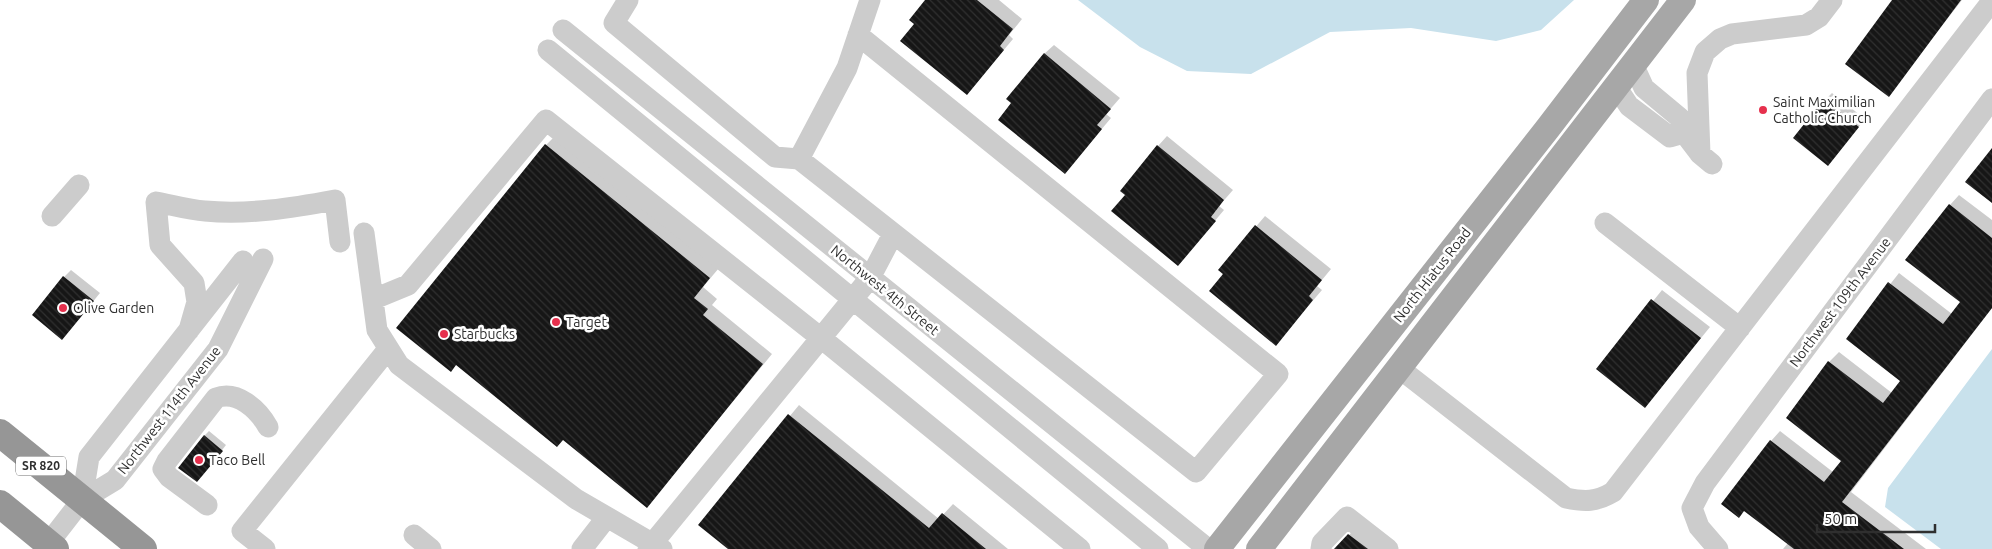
<svg xmlns="http://www.w3.org/2000/svg" width="1992" height="549" font-family="Ubuntu,sans-serif">
<style>
.water{fill:#c8e1ec}
.shadow{fill:#0003}
.building{fill:url(#building-back-hatch)}
.lines{fill:none;stroke-linecap:round;stroke-linejoin:round}
.minor{stroke:#ccc;stroke-width:21}
.major{stroke:#a7a7a7;stroke-width:26}
.highway{stroke:#969696;stroke-width:28}
.poi-dot{fill:#e6304d;stroke:#fff;stroke-width:2}
.labels{text-anchor:middle;stroke-width:5;stroke-linejoin:round;paint-order:stroke}
.shield{fill:#fff;stroke:#6d6d6d;stroke-width:1}
.shield-label{font-size:12px;font-weight:bold;fill:#2f2f2f}
.poi-label{font-size:14px;fill:#2f2f2f;stroke:#fff;text-anchor:start}
.street-label{font-size:14px;fill:#2f2f2f;stroke:#fff}
</style>
<defs>
<pattern id="building-back-hatch" width="6" height="6" patternUnits="userSpaceOnUse" patternTransform="scale(1.25)"><rect width="6" height="6" fill="#161616"/><path d="M-1 5l2 2M0 0l6 6M5-1l2 2" fill="none" stroke="#303030"/></pattern>
</defs>
<rect width="100%" height="100%" fill="#fff"/>
<path class="water" d="M1078,0H1574L1541,30L1496,41L1411,28L1330,32L1251,74L1187,71L1140,47Z
M1992,349V549H1941L1885,507L1888,488Z"/>
<path class="shadow" d="M927,0H999L1022,19L1009,35L1013,39L967,94L915,24Z
M1894,0H1962L1888,95Z
M1054,45L1120,98L1106,114L1111,118L1065,173L1044,54Z
M1832,93L1865,119L1835,157L1825,100Z
M556,135L719,268L703,287L717,299L712,305L772,354L647,506L563,439L457,364L451,370L546,145Z
M1167,136L1233,190L1219,206L1224,210L1178,265L1126,194L1158,146Z
M1959,195L1992,220V308L1851,492L1926,549H1783L1788,543L1771,441L1780,431L1833,472L1842,461L1829,362L1839,352L1892,393L1902,381L1847,339L1899,273L1952,314L1962,302L1950,205Z
M1265,216L1331,269L1317,286L1322,290L1276,344L1219,270Z
M71,270L100,293L69,331L64,277Z
M1662,290L1710,327L1645,407L1598,369Z
M799,405L939,519L953,504L1008,549H730L700,525Z
M209,431L226,445L202,476L204,436Z
M1359,525L1389,549H1335Z"/>
<path class="building" d="M925,0H977L1013,29L1000,46L1004,50L967,95L900,41L914,24L909,20Z
M1892,0H1961L1889,97L1845,64Z
M1044,53L1111,109L1097,125L1102,129L1065,174L998,120L1011,103L1006,99Z
M1824,99L1859,127L1828,166L1793,138Z
M545,144L710,278L694,298L708,309L703,315L763,364L647,508L563,440L557,447L456,365L451,372L396,328Z
M1157,145L1224,200L1211,217L1216,221L1178,266L1111,211L1125,195L1120,191Z
M1992,148V203L1965,182Z
M1949,204L1992,238V308L1842,502L1904,549H1794L1744,511L1739,518L1721,504L1770,440L1824,482L1841,461L1786,418L1828,361L1883,403L1900,381L1846,339L1888,282L1943,324L1960,302L1905,260Z
M1255,225L1322,280L1309,296L1313,300L1276,346L1209,291L1223,274L1218,270Z
M63,276L94,301L62,340L32,315Z
M1651,299L1701,338L1645,408L1596,369Z
M788,414L929,528L942,513L986,549H728L698,525Z
M204,435L223,451L197,482L178,468Z
M1348,534L1368,549H1334Z"/>
<g class="lines">
<path class="minor" d="M628,0L614,23L775,157L799,159L1196,472L1278,374L858,35
M563,30L1208,549
M548,50L1158,549
M1633,64L1644,88L1680,118L1684,133L1700,154L1712,164
M1617,88L1629,106L1670,137L1684,133
M1700,154L1697,73L1705,52L1720,39L1732,34L1806,25L1819,17L1832,0
M799,159L847,68L870,0
M52,216L79,185
M1605,223L1740,328
M364,233L377,330L399,365L576,499L662,549
M374,299L408,285L546,120L821,338L1080,549
M189,330L197,302L194,283L160,245L156,202C172,205 189,210 205,211C249,215 292,208 335,200L340,242
M1399,368L1566,498C1585,502 1596,502 1613,492L1992,1
M82,500L89,457L243,261
M207,505L169,477L163,469L167,461L216,398C237,390 258,409 268,427
M414,535L431,549
M44,549L82,500L115,480L218,349L263,259
M265,549L242,531L388,349
M582,549L607,517
M648,549L870,278L893,234
M1321,549L1322,543L1347,517L1388,549
M1718,549L1699,527L1692,508L1705,483L1992,99"/>
<path class="major" d="M1217,549L1548,128L1646,0
M1259,549L1683,0"/>
<path class="highway" d="M0,433L143,549
M0,504L55,549"/>
</g>
<g class="poi-dot">
<circle cx="1763" cy="110" r="5"/>
<circle cx="63" cy="308" r="5"/>
<circle cx="556" cy="322" r="5"/>
<circle cx="444" cy="334" r="5"/>
<circle cx="199" cy="460" r="5"/>
</g>
<g class="labels">
<rect class="shield" x="16" y="456.5" width="50" height="19" rx="4"/>
<g class="shield-label">
<text x="41" y="470">SR 820</text>
</g>
<g class="poi-label">
<text x="1773" y="107">Saint Maximilian<tspan x="1773" dy="16">Catholic Church</tspan></text>
<text x="73" y="313">Olive Garden</text>
<text x="566" y="327">Target</text>
<text x="454" y="339">Starbucks</text>
<text x="209" y="465">Taco Bell</text>
</g>
<g class="street-label">
<text transform="translate(1432 275) rotate(-52)" y="5">North Hiatus Road</text>
<text transform="translate(885 290) rotate(39)" y="5">Northwest 4th Street</text>
<text transform="translate(1840 302) rotate(-53)" y="5">Northwest 109th Avenue</text>
<text transform="translate(169 410) rotate(-52)" y="5">Northwest 114th Avenue</text>
</g>
</g>
<path d="M1817 524v8h118v-8" fill="none" stroke="#2f2f2f" stroke-width="2.5"/>
<text x="1824" y="524" font-size="15" fill="#2f2f2f" stroke="#ffffff" stroke-width="4" paint-order="stroke">50 m</text>
</svg>
